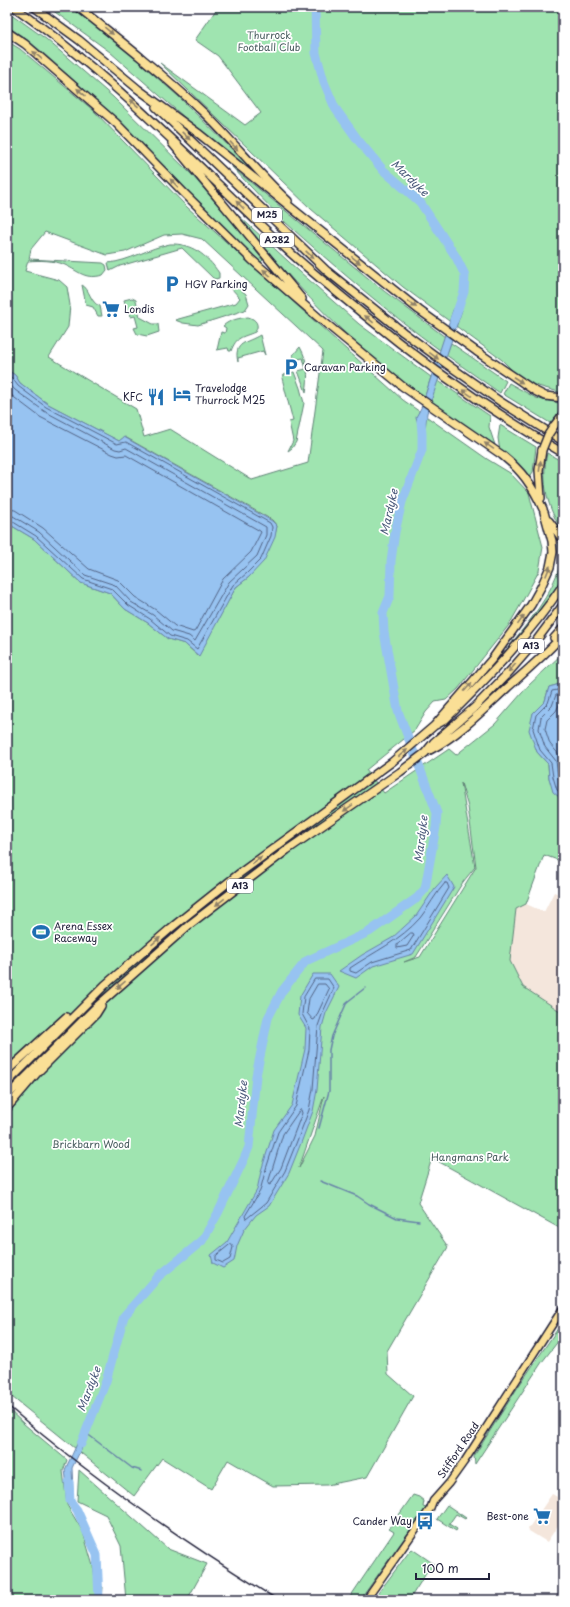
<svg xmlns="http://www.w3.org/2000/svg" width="570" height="1607" font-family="'Playpen Sans',sans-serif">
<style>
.built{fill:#f4e6dc}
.green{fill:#9fe4b0;stroke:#608376;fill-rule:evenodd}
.water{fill:#97c3f1;stroke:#6883a8}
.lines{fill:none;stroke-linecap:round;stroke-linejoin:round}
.shore{stroke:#516284;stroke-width:1}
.stream{stroke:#6883a8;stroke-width:1.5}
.river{stroke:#97c3f1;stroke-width:9}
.major-casing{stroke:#22223b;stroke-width:9}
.highway-casing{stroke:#22223b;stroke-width:10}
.major{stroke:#fadf96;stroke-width:6}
.highway{stroke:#fadf96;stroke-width:7}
.rail{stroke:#22223b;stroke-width:1.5}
.highway-bridge-casing{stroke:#22223b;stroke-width:10;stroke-linecap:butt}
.highway-bridge{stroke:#fadf96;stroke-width:7}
.oneway{fill:#8e8068}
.labels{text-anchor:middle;stroke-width:3.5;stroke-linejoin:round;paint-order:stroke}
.shield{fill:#fff;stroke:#646476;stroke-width:1}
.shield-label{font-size:9px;font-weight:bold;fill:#22223b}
.park-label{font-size:10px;fill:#485c5e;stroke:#fff}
.poi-label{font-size:10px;fill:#22223b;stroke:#fff;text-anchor:start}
.street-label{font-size:10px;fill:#22223b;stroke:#fff}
.water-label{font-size:11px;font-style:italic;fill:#4b5a7b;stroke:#fff}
</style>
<rect width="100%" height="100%" fill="#fff"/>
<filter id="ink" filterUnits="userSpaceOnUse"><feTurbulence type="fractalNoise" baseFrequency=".025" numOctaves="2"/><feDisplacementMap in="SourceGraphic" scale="8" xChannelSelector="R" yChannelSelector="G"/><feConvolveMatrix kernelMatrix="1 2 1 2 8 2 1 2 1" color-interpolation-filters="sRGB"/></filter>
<g filter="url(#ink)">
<path class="built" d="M554,892L563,896V1013L523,987L510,961L516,909L526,904L544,912Z
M552,1494L561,1499L560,1501L563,1503V1518L547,1542L529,1531L528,1529Z"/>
<path class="green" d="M48,7H74L85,16L113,39L178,96L252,169L251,171L192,124L110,52Z
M218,7H563V392H559L524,382L502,360L403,287L311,209L160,63L245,125L261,113L218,56L195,40Z
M10,13L46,39L113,97L192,175L236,226L263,260L260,263L256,260C194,199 135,133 69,76C51,61 28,37 7,27V17Z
M7,41L20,49L93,110L187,207L403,400L487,459L510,473L529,493L543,547L539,571L521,604L509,625L458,689L446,700L435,702L426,712L415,730L366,770L384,793L449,749L456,755L495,724L529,685L563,653V685L560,684L549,687L545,701L533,713L537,752L548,764L549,778L559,797H563V862L544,855L526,904L516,909L510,961L523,987L563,1013V1230L432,1158L418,1203L448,1247L387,1351L388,1374L413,1396L367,1477L327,1485L273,1486L228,1460L211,1489L162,1458L134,1496L7,1393V523L34,539L81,583L110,593L125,609L148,623L168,639L185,644L198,656L236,587L249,577L276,531L277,526L272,520L125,437L119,441L48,404L20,383L15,375L7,370ZM45,232L107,255L125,252L164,235L182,234L202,239L323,351L308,463L252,480L170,429L144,437L136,409L49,357L68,327L70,305L67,287L59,280L25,271L28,261C39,260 55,260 65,265C80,272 85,280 103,275L107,270L106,265L103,263L29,259L31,249ZM461,783L468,807L476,867L420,957L404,962L416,957L463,882L475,867ZM324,1096L315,1136L299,1168Z
M232,167L384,291L445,337L441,351C386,311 335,267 285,222C267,204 249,185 232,167Z
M239,216L300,272L359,324L431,377L425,396C401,382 378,363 357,344C314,305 275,262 239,216Z
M170,244C191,243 207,255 219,273V278L215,279L213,278L182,248L120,266L110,271L108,263C130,261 148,248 170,244Z
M232,283L246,294L249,304L245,310L198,325L183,323L175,320L236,303L240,298L231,288Z
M82,285C90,289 90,303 100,306L102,316H98L93,307L86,305Z
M132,298L136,300L140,317L153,324H158L159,332L147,336L137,334L134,328L138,327L135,316L131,317L130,313L127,310L124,300Z
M248,317C256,319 260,325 255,332C241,338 237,336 231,351H229L228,348L217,350L221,332L225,333L226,328L223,326C229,320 240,318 248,317Z
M260,335L265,355L263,351L238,358V362C233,342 247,343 260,335Z
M451,343L506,381L500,393L446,355Z
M300,347C308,361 309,376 306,392L298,371L306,369L303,358L294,360L293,355Z
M294,372L300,388L304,403L296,442L292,448L288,451L293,441L289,422L293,421L282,378L284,375Z
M437,380L490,416L489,427L495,445L430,401Z
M509,383L536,398L563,404V408L550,423L503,394Z
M500,425L536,447L533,472L531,475H527L500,452L498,438Z
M547,453L563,462V532C547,508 541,482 547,453Z
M559,543L563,547C563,555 564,564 563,572C561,588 511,645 499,659C519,633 545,606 557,574C561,564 560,554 559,543Z
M563,1321V1335L542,1362L475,1464L474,1456L518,1387Z
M7,1408L24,1424L67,1460L63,1471L67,1505L83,1532L93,1566L95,1579L103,1587L102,1600H7Z
M79,1470L168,1549L207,1564L187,1600H126L121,1546L106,1515L77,1501Z
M413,1495L419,1497L424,1501L423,1507L426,1508L360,1600H348L394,1532L389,1529Z
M447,1505L466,1518L465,1519L456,1514L449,1524L457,1529L456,1531L437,1519Z
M412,1549L434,1564L433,1568L427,1572L409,1600H373L409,1552Z"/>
<path class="water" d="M455,307L462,310L427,413L425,430L419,428L416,417L421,408L453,310Z
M7,370L15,375L20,383L48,404L119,441L124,437L272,521L277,526L275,537L264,561L249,577L236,587L199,656L185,644L168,639L148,623L125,609L110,593L81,583L34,539L7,523Z
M560,684L563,685V797H559L553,792L549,778L548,764L537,752L529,730L533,713L545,701L549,687Z
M447,875L454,887L413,954L373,966L356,978L339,971L362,955L392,938L416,916L435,888Z
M313,974H330L339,987L326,1013L322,1027L317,1090L313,1111L301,1143L289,1173L269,1206L256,1215L244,1230L237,1246L234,1261L223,1268L213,1263L211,1255L227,1242L257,1190L261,1171L274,1130L292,1105L305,1049L306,1028L298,1015L300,996Z
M83,1431L88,1435L72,1468L73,1491L68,1494L65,1470Z"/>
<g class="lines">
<path class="shore" d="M7,374L12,378L18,386L46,407L117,444L126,442L270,523L272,527L271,536L261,559L247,573L233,585L197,649L187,641L170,636L150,619L128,605L112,589L83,579L36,536L10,520H7
M7,381L15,390L44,411L115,449L120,450L126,448L266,527V535L257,556L229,582L195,641L189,636L172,631L153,615L131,602L115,585L85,575L39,532L13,516L7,515
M7,390L11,395L40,417L112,454L118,456L126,455L260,531L261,532L251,552L223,579L195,631L193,632L175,626L156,610L135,597L118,580L89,569L43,528L15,510L7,509
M563,689L552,691L548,703L536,715L533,729L540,750L551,763L553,777L557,790L563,794
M563,694L556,695L552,706L541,717L539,729L545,747L556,761L558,776L563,788
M563,700L561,701L556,711L547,720L545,729L550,744L561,757L563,767
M445,883H447L449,888L411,950L372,962L356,973L350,971V968C374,952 401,940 420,918C429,907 435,894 445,883Z
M411,933H413L414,935L407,946L397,948V945Z
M315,979H328L334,988L323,1012L318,1026L313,1089L309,1110L297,1141L285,1171L266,1203L246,1219L245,1216L260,1191L265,1172L278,1132L296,1106L309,1050L310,1029L302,1014L304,997Z
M318,984H325L329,989L315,1019L313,1020L307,1013L309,999Z
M301,1110L302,1113L281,1168L271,1184L269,1185L268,1183L283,1134L299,1111Z
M231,1244L233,1247L230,1259L223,1263L216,1260V1256Z"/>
<path class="stream" d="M319,1128L329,1091V1050L332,1036L347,1002L365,988
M320,1181L357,1196L369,1204L397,1218L419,1221
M86,1433L132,1468L142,1471"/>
<path class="river" d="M315,7L316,53L324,82L335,108L358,140L383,170L420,202L456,257L465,275L464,292L454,320
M81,1444L106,1381L124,1316L159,1276L202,1241L218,1213L244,1159L249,1147L256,1076L268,1018L282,991L306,961L369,932L417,898L425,889L436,827L437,813L398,711L384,632L383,613L390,596L391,561L395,532L402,502L422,450V434L421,421L422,417
M69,1482L70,1501L77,1510L97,1555L99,1600"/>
<g class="major-casing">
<path id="major" d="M366,1600L430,1509L433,1501L449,1483L464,1462L563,1308"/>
</g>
<g class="highway-casing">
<path id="highway" d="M14,7C113,76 195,164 283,246C308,269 335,291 362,313C425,365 492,412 563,453
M34,7L79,40L138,89L198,133L419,310L476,351L535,391L545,396L563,398
M78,7C121,41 164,75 204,113C233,141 258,173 288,201
M7,32L25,44L116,123L183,192L252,260L318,317L402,386L502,455C522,471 532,485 543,509
M156,107L327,271L403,332L448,365L501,402L563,441
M172,143L302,299
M554,426L563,414
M541,498L539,470L542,450
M549,521L563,540
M554,638L563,628
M436,725L445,720C488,678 529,635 563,585
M430,750C459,735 483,710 507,688C526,671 546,654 563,635
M7,1071L66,1017
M7,1083L105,985L171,928L240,873L392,762L434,726L493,658L531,605L541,587L550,567L553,552L552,541L544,512
M7,1096L95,1008L189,925L287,850L400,772L425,753L434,742L475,707L510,671L536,641L563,605
M7,1108L37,1073L96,1014L101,1006"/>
</g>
<use href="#major" class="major"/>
<use href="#highway" class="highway"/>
<path class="rail" d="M7,1405C91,1478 183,1541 278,1600"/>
<g class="highway-bridge-casing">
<path id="highway-bridge" d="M542,450L548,435L554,426"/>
</g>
<use href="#highway-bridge" class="highway-bridge"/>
</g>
<defs><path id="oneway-solid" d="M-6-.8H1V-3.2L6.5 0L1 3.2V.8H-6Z"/></defs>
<g class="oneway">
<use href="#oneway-solid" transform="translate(109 31) rotate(39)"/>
<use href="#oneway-solid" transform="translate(37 55) rotate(-140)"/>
<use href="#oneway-solid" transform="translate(81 92) rotate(-139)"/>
<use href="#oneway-solid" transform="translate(134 103) rotate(-139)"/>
<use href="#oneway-solid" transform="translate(186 136) rotate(44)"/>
<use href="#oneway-solid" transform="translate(234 146) rotate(47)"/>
<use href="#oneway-solid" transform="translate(174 183) rotate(-134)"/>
<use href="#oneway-solid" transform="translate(240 205) rotate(-135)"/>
<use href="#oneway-solid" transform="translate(310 255) rotate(44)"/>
<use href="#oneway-solid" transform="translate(356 260) rotate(38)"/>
<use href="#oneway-solid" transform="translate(267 273) rotate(-139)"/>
<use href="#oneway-solid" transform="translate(412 304) rotate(38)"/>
<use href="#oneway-solid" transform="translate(369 319) rotate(-141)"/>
<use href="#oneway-solid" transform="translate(434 356) rotate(36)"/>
<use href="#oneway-solid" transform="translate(518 380) rotate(33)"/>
<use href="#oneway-solid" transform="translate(467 393) rotate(-146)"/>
<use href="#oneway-solid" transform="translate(489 446) rotate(-146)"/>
<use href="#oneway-solid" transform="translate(540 466) rotate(-83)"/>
<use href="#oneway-solid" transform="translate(548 571) rotate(-68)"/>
<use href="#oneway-solid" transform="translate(521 620) rotate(-54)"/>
<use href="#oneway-solid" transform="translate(512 668) rotate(132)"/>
<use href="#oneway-solid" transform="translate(468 687) rotate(-48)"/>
<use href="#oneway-solid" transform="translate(403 753) rotate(-39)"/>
<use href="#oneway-solid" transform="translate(348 808) rotate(145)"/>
<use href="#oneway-solid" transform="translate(257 860) rotate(-36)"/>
<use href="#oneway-solid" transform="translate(220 902) rotate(142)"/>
<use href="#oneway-solid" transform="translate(156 941) rotate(-41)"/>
<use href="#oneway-solid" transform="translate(121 985) rotate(139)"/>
</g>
</g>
<defs>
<g id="parking-bare" transform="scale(1.38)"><path d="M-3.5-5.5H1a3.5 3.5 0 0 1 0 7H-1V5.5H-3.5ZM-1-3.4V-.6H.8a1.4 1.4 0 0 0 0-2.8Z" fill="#1f6fb2" stroke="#fff" stroke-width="2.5" paint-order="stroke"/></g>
<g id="supermarket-bare" transform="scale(1.38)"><path d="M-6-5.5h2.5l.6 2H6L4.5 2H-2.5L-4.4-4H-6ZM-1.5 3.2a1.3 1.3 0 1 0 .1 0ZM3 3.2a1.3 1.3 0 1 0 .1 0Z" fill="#1f6fb2" stroke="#fff" stroke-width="2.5" paint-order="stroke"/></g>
<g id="hotel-bare" transform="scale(1.38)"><path d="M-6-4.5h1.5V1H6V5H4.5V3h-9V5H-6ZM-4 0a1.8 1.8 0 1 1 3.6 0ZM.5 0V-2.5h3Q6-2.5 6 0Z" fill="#1f6fb2" stroke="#fff" stroke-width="2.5" paint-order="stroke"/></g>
<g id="restaurant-bare" transform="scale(1.38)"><path d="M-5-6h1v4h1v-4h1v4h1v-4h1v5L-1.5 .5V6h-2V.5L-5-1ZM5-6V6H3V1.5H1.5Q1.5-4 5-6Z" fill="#1f6fb2" stroke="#fff" stroke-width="2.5" paint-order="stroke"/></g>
<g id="stadium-bare" transform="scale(1.38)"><path d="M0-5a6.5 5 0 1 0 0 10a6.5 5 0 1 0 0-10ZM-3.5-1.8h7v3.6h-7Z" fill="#1f6fb2" stroke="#fff" stroke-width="2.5" paint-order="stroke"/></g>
<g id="bus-bare" transform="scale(1.38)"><path d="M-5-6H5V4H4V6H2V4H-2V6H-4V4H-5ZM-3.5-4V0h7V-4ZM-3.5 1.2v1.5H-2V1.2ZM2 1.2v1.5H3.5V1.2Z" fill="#1f6fb2" stroke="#fff" stroke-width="2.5" paint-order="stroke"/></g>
</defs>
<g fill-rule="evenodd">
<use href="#parking-bare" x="172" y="284"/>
<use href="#supermarket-bare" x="111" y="309"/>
<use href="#parking-bare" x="291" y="367"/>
<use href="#hotel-bare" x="182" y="394"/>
<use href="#restaurant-bare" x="156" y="397"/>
<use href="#stadium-bare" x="41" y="932"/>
<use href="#supermarket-bare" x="542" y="1516"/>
<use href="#bus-bare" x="425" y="1521"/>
</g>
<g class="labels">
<g class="shield">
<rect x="252" y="208" width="30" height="14" rx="3"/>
<rect x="260" y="233" width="34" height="14" rx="3"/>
<rect x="518" y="639" width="26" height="14" rx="3"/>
<rect x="227" y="879" width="26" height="14" rx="3"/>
</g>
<g class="shield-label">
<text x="267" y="218">M25</text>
<text x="277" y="243">A282</text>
<text x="531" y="649">A13</text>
<text x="240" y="889">A13</text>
</g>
<g class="park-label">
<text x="269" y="39">Thurrock<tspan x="269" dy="12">Football Club</tspan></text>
<text x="91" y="1148">Brickbarn Wood</text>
<text x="470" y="1161">Hangmans Park</text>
</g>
<g class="poi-label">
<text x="185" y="288">HGV Parking</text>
<text x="124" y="313">Londis</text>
<text x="304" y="371">Caravan Parking</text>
<text x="195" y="392">Travelodge<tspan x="195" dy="12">Thurrock M25</tspan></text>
<text x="143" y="401" text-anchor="end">KFC</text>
<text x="54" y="930">Arena Essex<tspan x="54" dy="12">Raceway</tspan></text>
<text x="529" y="1520" text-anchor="end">Best-one</text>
<text x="412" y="1525" text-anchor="end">Cander Way</text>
</g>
<g class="street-label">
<text transform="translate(458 1450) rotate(-56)" y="4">Stifford Road</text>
</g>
<g class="water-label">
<text transform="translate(410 178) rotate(44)" y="4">Mardyke</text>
<text transform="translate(389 512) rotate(-77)" y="4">Mardyke</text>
<text transform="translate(421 839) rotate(-83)" y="4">Mardyke</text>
<text transform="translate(241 1104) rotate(-84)" y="4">Mardyke</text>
<text transform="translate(89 1389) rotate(-69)" y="4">Mardyke</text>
</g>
</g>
<rect width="570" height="1607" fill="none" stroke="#fff" stroke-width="24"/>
<rect x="12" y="12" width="546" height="1583" fill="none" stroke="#22223b" stroke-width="1.5" filter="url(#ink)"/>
<path d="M416 1573v6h73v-6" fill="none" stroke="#22223b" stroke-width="2"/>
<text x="422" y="1573" font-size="12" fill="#22223b" stroke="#ffffff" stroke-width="3" paint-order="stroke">100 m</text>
</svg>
